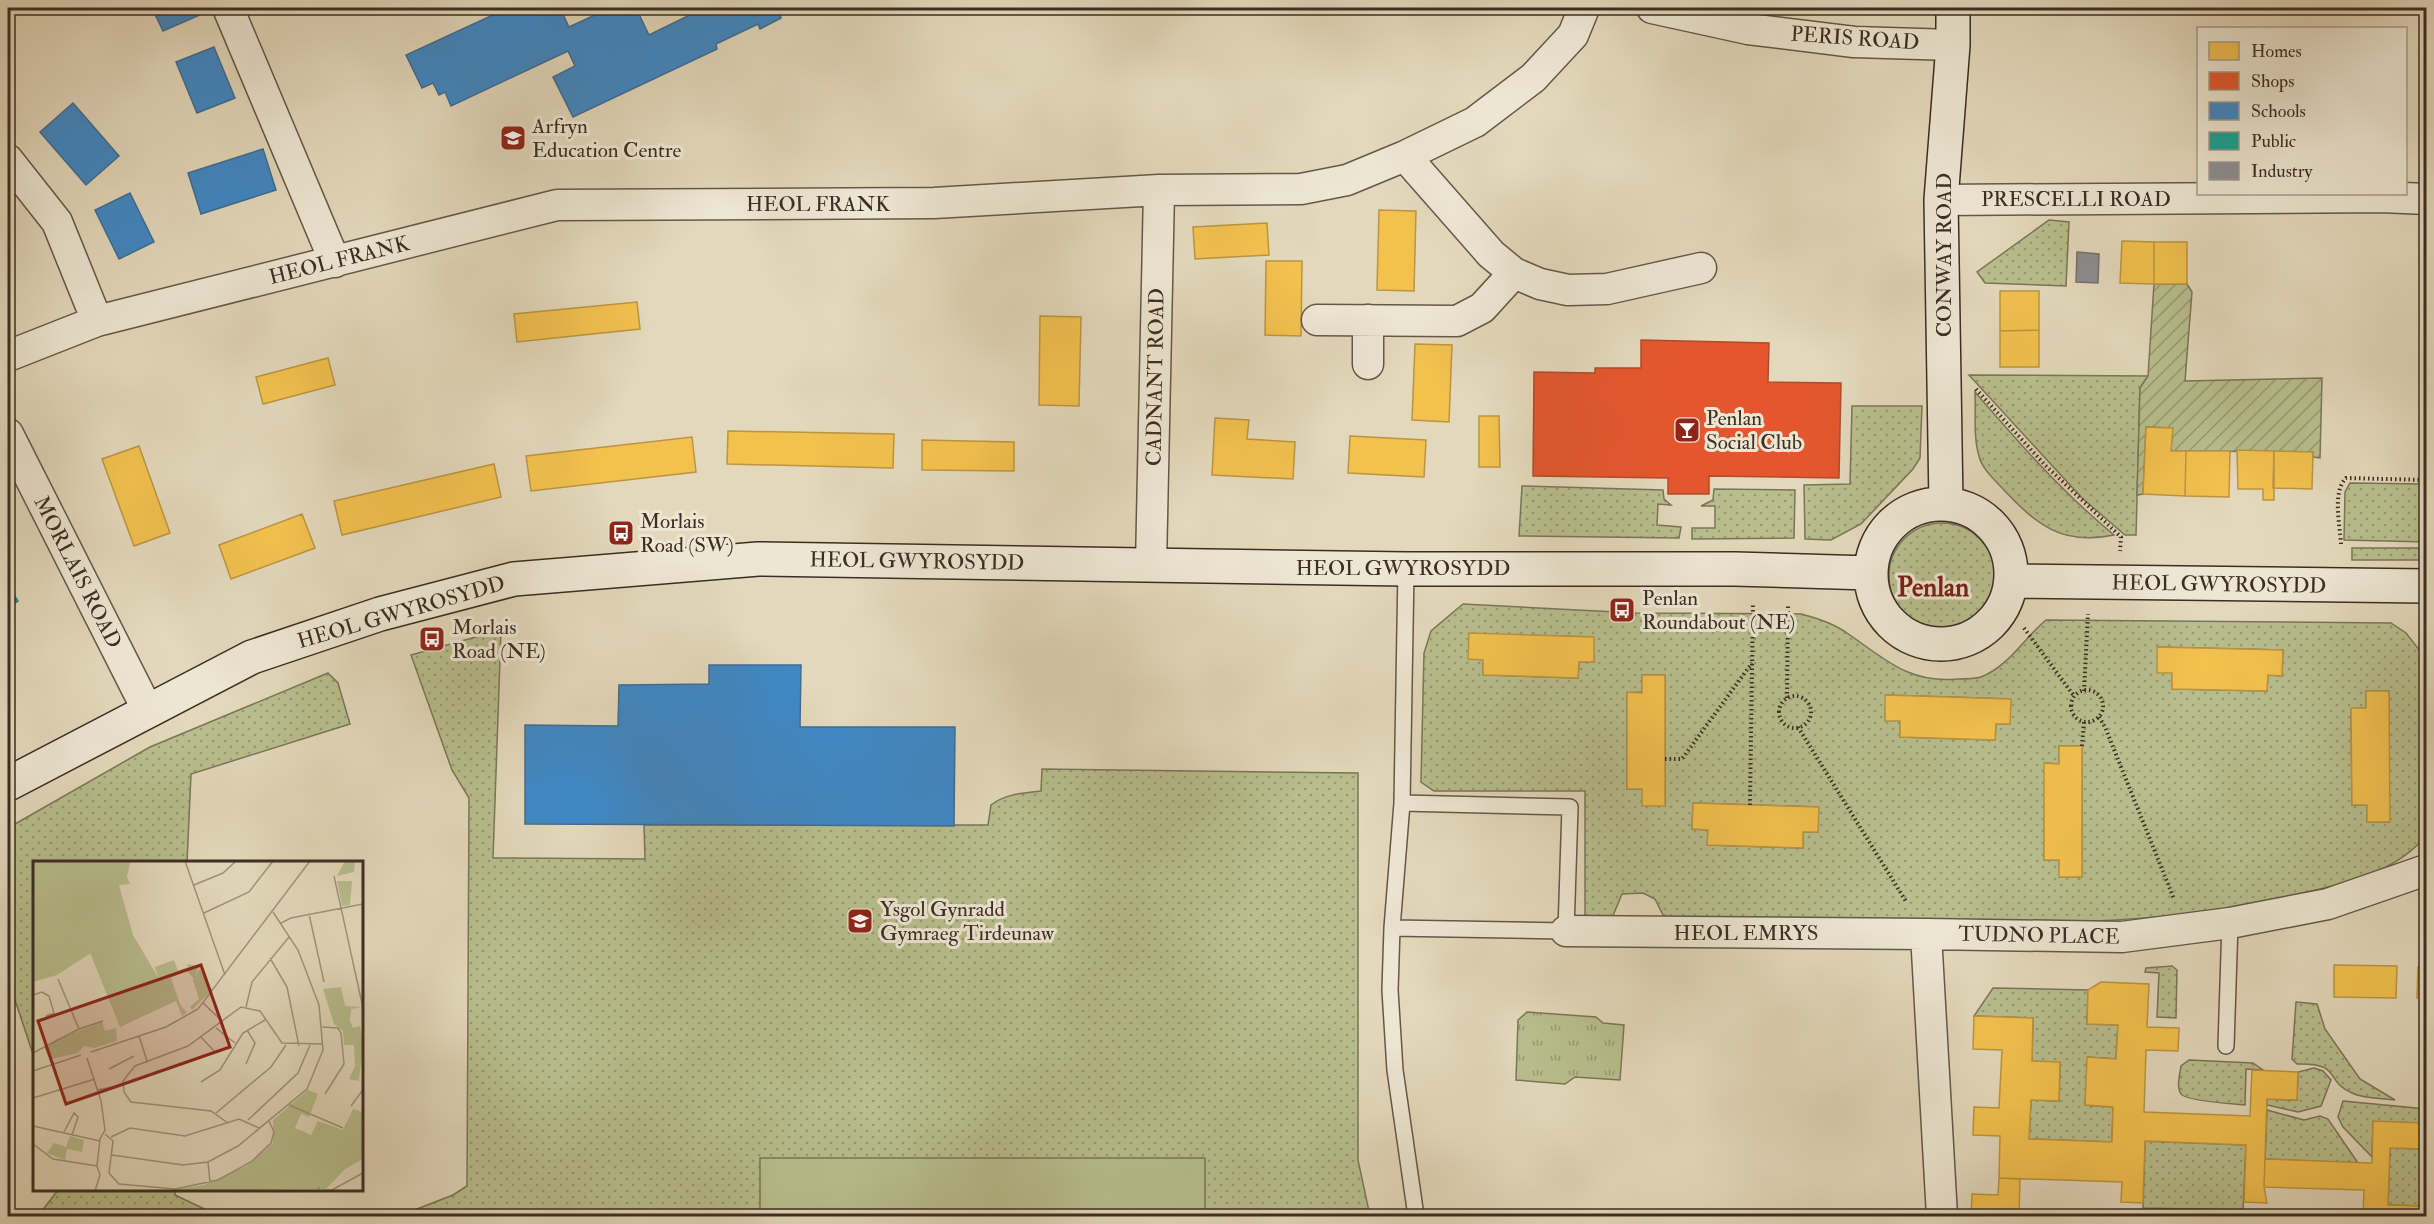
<svg xmlns="http://www.w3.org/2000/svg" width="2434" height="1224" font-family="'IM FELL Double Pica',serif">
<style>
.grass{fill:url(#grass-dots);stroke:#7a7658;stroke-width:1.5;fill-rule:evenodd}
.park{fill:url(#park-tufts);stroke:#7a7658;stroke-width:1.5}
.garden{fill:url(#garden-furrows);stroke:#7a7658;stroke-width:1.5}
.pitch{fill:#b8be8d;stroke:#7a7658;stroke-width:1.5}
.homes{fill:#f2c14e;stroke:#bb9541;stroke-width:1.5}
.shops{fill:#e4572e;stroke:#b14b2b;stroke-width:1.5}
.schools{fill:#3f88c5;stroke:#3e6d94;stroke-width:1.5}
.public{fill:#17a398;stroke:#228075;stroke-width:1.5}
.industry{fill:#8d8d92;stroke:#747071;stroke-width:1.5}
.lines{fill:none;stroke-linecap:round;stroke-linejoin:round}
.lane-casing{stroke:#655849;stroke-width:18}
.street-casing{stroke:#655849;stroke-width:33}
.secondary-casing{stroke:#3b2e23;stroke-width:36}
.path{stroke:#3b2e23;stroke-width:4;stroke-dasharray:1.5 3;stroke-linecap:butt}
.lane{stroke:#ede6d3;stroke-width:15}
.street{stroke:#ede6d3;stroke-width:30}
.secondary{stroke:#ede6d3;stroke-width:33}
.labels{text-anchor:middle;stroke-width:6;stroke-linejoin:round;paint-order:stroke}
.street-label{font-size:21px;fill:#3b2e23;stroke:#ede6d3}
.poi-label{font-size:21px;fill:#3b2e23;stroke:#ede6d3;text-anchor:start}
.district-label{font-size:27px;font-weight:bold;fill:#7a1f14;stroke:#ede6d3}
.inset-road{fill:none;stroke:#a0947e;stroke-width:1.5}
.view{fill:#8f2418;fill-opacity:0.15;stroke:#8f2418;stroke-width:3}
.inset-edge{fill:none;stroke:#3b2e23;stroke-width:3}
</style>
<defs>
<pattern id="grass-dots" width="8" height="8" patternUnits="userSpaceOnUse" patternTransform="scale(1.5)"><rect width="8" height="8" fill="#b8be8d"/><path d="M2 2h.1M6 6h.1" fill="none" stroke="#979b73" stroke-width="1.8" stroke-linecap="round"/></pattern>
<pattern id="park-tufts" width="24" height="20" patternUnits="userSpaceOnUse" patternTransform="scale(1.5)"><rect width="24" height="20" fill="#b8be8d"/><path d="M3 7l-1-3M5 7V3M7 7l1-3M15 17l-1-3M17 17v-4M19 17l1-3" fill="none" stroke="#979b73"/></pattern>
<pattern id="garden-furrows" width="10" height="10" patternUnits="userSpaceOnUse" patternTransform="scale(1.5)"><rect width="10" height="10" fill="#b8be8d"/><path d="M-1 1l2-2M0 10L10 0M9 11l2-2" fill="none" stroke="#979b73"/></pattern>
</defs>
<rect width="100%" height="100%" fill="#e3d8bb"/>
<filter id="stains"><feTurbulence type="fractalNoise" baseFrequency=".00333" numOctaves="4"/><feColorMatrix values="0 0 0 0 .2 0 0 0 0 .09 0 0 0 0 .02 0 0 0 .5 -.17"/></filter>
<radialGradient id="worn" r=".72"><stop offset=".6" stop-color="#630" stop-opacity="0"/><stop offset="1" stop-color="#630" stop-opacity=".3"/></radialGradient>
<path class="grass" d="M2049,220L2069,222L2066,286L1985,283L1977,272Z
M1969,375L2148,376L2140,388L2136,535H2125L2081,497Z
M1975,392C2019,443 2062,492 2114,535C2062,546 2037,525 2003,489C1994,479 1982,469 1979,456C1973,436 1976,412 1975,392Z
M1852,406H1922L1920,458L1913,469L1861,524L1831,540L1805,539L1804,485L1850,484Z
M2350,483L2426,484V542L2344,540L2345,492Z
M1522,486L1663,490L1664,499L1671,505L1658,504L1657,525L1681,527L1679,538L1519,536Z
M1714,489L1795,490L1794,538L1692,539V528H1715V506H1701L1713,500Z
M1889 576a53 53 0 1 1 106 0a53 53 0 1 1-106 0Z
M2352,548H2423V560H2352Z
M1463,604L1636,613L1801,614C1817,618 1833,623 1847,633C1885,659 1909,684 1958,679C1965,679 1974,679 1981,677C2009,666 2024,638 2046,620L2391,623L2406,633L2424,656L2422,840C2393,873 2345,883 2304,893C2179,924 2052,924 1924,923C1842,921 1760,920 1678,919L1663,915L1655,899L1643,893L1622,894L1612,918L1585,919V791H1434L1421,782L1424,653L1431,631ZM1469,634L1593,637L1594,662H1579L1578,678L1483,675V660ZM2158,647L2283,650L2282,676L2268,675L2267,691L2172,689V673ZM1642,675H1665V806L1642,789H1627V693L1642,692ZM2366,691H2389V822H2367V805H2352L2351,709L2366,708ZM1886,695L2010,699V724H1996L1995,740L1900,737V721L1885,720ZM2059,746H2082V877H2060L2059,860H2044L2045,763L2059,764ZM1693,803L1818,807V832H1803V848L1708,845V830L1692,829Z
M501,630L493,858L645,859L644,825H988L991,805C1005,794 1023,793 1041,791L1042,769L1358,773V1160L1370,1216H399L453,1195L467,1186L469,798L452,770L411,655Z
M328,673L338,683L350,724L191,774L187,862H34V1057L8,979V828L150,747Z
M2172,966L2177,970L2176,1018L2157,1017L2159,973L2145,972L2146,968Z
M1993,988L2088,990L2087,1024L2118,1025L2116,1059L2088,1057L2085,1105L2113,1107L2112,1142L2029,1139L2031,1100L2059,1101L2060,1063L2032,1061L2033,1018L1974,1016Z
M2296,1002L2317,1004L2325,1029L2360,1079L2395,1100C2382,1098 2364,1099 2352,1093C2323,1080 2343,1063 2297,1064L2292,1059Z
M2189,1060L2253,1063L2263,1070L2246,1069L2245,1105C2234,1104 2185,1101 2181,1094C2176,1087 2180,1074 2181,1066Z
M2314,1068L2323,1071L2331,1080L2321,1106L2298,1112L2267,1105V1099L2297,1100L2298,1072Z
M2343,1101L2426,1109V1123L2373,1122L2372,1157L2343,1127L2338,1117Z
M2267,1110L2304,1120L2320,1116L2328,1119L2358,1163L2265,1159Z
M2145,1141L2246,1145L2243,1210L2143,1208Z
M2390,1148L2426,1149V1216H2421V1206L2388,1205Z
M58,1190H175V1195L219,1216H38Z"/>
<path class="park" d="M1527,1012L1596,1017L1603,1023L1624,1025L1620,1080L1575,1077L1565,1084L1516,1080L1518,1020Z"/>
<path class="garden" d="M2154,284H2187L2192,292L2185,381L2322,378L2320,458L2313,457V452L2171,451L2172,428L2146,427L2143,494L2137,495L2140,388L2148,376Z"/>
<path class="pitch" d="M760,1158H1205V1216H760Z"/>
<path class="homes" d="M1379,210L1416,211L1414,291L1377,290Z
M1267,223L1269,255L1195,259L1193,227Z
M2122,241L2154,242V284L2120,283Z
M2154,242H2187V284H2154Z
M1266,261H1302L1301,336L1265,335Z
M2000,291H2039V330L2000,331Z
M637,302L640,329L517,342L514,314Z
M1040,316L1081,317L1079,406L1039,405Z
M2039,330V367H2000V331Z
M1415,344L1452,345L1449,422L1412,420Z
M328,358L335,385L263,404L256,377Z
M1479,416H1499L1500,467H1479Z
M1215,418L1249,420L1247,439L1295,442L1293,479L1212,475Z
M2146,427L2173,428L2171,451H2186L2185,496L2143,494Z
M728,431L894,434L893,468L727,464Z
M1350,436L1426,440L1424,477L1348,473Z
M692,437L696,472L531,491L526,456Z
M922,440L1014,442V471L922,470Z
M139,446L170,533L134,546L102,459Z
M2237,450L2274,451V500H2263V489H2238Z
M2186,451H2230L2229,497L2185,496Z
M2274,451L2313,452L2312,489L2273,488Z
M494,464L501,497L342,535L334,501Z
M302,514L315,548L231,579L219,545Z
M1469,633L1594,637V662H1579L1578,678L1483,675V660L1468,659Z
M2157,647L2283,650L2282,676L2268,675L2267,691L2172,689V673H2157Z
M1642,675H1665V806H1642V789H1627V692L1642,693Z
M2366,691H2389L2390,822H2367V805H2352L2351,708H2366Z
M1885,695L2011,699L2010,724H1996L1995,740L1900,737V721H1885Z
M2059,746H2082V877H2059V860H2044V763L2059,764Z
M1693,803L1819,807L1818,832H1803V848L1707,845L1708,830L1692,829Z
M2334,965L2397,966L2396,998L2334,997Z
M2418,967L2426,968V998H2417Z
M2101,982L2149,984L2147,1027L2179,1028L2178,1051L2146,1050L2144,1112L2250,1116L2252,1070L2298,1072L2297,1100L2267,1099L2264,1187L2267,1203L2244,1202L2246,1145L2145,1141L2143,1203L2121,1202L2122,1182L1999,1178L2000,1136L1973,1135L1974,1107L1999,1108L2002,1050L1973,1049L1974,1016L2033,1018L2032,1061L2060,1062L2059,1101L2031,1100L2029,1139L2112,1142L2113,1107L2085,1105L2087,1057L2116,1059L2118,1025L2087,1024L2088,990Z
M2373,1121L2426,1123V1149L2390,1148L2388,1205L2421,1206V1216H2363L2364,1190L2264,1187L2265,1159L2372,1163Z
M1999,1178L2020,1179L2019,1216H1971L1972,1194L1998,1195Z"/>
<path class="shops" d="M1641,340L1769,343L1768,382L1841,383L1839,478L1709,476V494H1668V478L1533,476L1534,372L1595,373V368H1641Z"/>
<path class="schools" d="M152,8H196L200,15L163,31Z
M508,8H560L569,27L610,8H636L649,35L694,13L691,8H778L781,18L760,29L758,24L716,44L717,49L573,117L553,77L575,66L568,51L451,106L445,92L439,95L433,83L422,88L406,55Z
M214,47L235,98L197,113L176,62Z
M73,103L119,156L86,185L40,132Z
M263,149L276,190L201,214L188,173Z
M130,193L154,242L119,259L95,210Z
M709,665H801L800,727H955L954,826L525,824V725L618,726L619,685L709,684Z"/>
<path class="public" d="M8,586L18,601L8,608Z"/>
<path class="industry" d="M2077,252L2099,254L2098,283L2076,282Z"/>
<g class="lines">
<g class="lane-casing">
<path id="lane" d="M1406,569L1402,803L1392,928L1390,990L1395,1070L1416,1216
M1392,928L1566,931L1570,807L1402,803
M2226,1046L2230,923"/>
</g>
<g class="street-casing">
<path id="street" d="M228,8L335,262
M1652,8L1748,29L1854,42L1953,45
M1405,156L1491,254L1514,273L1540,284L1568,290L1607,289L1701,268
M8,160L57,222L97,321
M1941,200L2382,197L2426,199
M1317,320L1457,321L1482,308L1514,273
M8,356L97,321L557,205L934,203L1159,190L1301,189L1347,180L1405,156L1475,122L1533,78L1573,35L1584,8
M1368,364V320
M8,434L148,711
M1151,565L1159,190
M1566,931L1926,934
M1942,1216L1926,934L2122,937L2230,923L2328,904L2426,870"/>
</g>
<g class="secondary-casing">
<path id="secondary" d="M1946,503L1941,200L1953,45V8
M1871 574a70 70 0 1 1 140 0a70 70 0 1 1-140 0Z
M2011,581L2426,586
M8,784L252,657L380,614L514,579L758,559L1406,569H1735L1870,573"/>
</g>
<path class="path" d="M1976,389L2045,465L2121,537L2120,551
M2341,544C2340,525 2332,492 2346,478L2426,480
M2024,628L2074,696
M2071 706a16 16 0 1 1 32 0a16 16 0 1 1-32 0Z
M2084,691L2088,614
M1779 712a16 16 0 1 1 32 0a16 16 0 1 1-32 0Z
M1787,698L1788,604
M2099,717L2105,727L2174,899
M1798,727L1907,903
M2082,746L2084,722
M1665,759H1682L1752,663
M1750,805L1753,603"/>
<use href="#lane" class="lane"/>
<use href="#street" class="street"/>
<use href="#secondary" class="secondary"/>
</g>
<defs>
<g id="school-square" transform="scale(1.35)"><rect x="-9" y="-9" width="18" height="18" rx="4" fill="#8f2418" stroke="#ede6d3"/><path d="M0-5L7-2L0 1L-7-2ZM-4 1L0 2.5L4 1V4Q0 6-4 4Z" fill="#fff"/></g>
<g id="bar-square" transform="scale(1.35)"><rect x="-9" y="-9" width="18" height="18" rx="4" fill="#8f2418" stroke="#ede6d3"/><path d="M-6-5H6L.8 .8V4.5H3.5V6h-7V4.5H-.8V.8Z" fill="#fff"/></g>
<g id="bus-square" transform="scale(1.35)"><rect x="-9" y="-9" width="18" height="18" rx="4" fill="#8f2418" stroke="#ede6d3"/><path d="M-5-6H5V4H4V6H2V4H-2V6H-4V4H-5ZM-3.5-4V0h7V-4ZM-3.5 1.2v1.5H-2V1.2ZM2 1.2v1.5H3.5V1.2Z" fill="#fff"/></g>
</defs>
<g fill-rule="evenodd">
<use href="#school-square" x="513" y="138"/>
<use href="#bar-square" x="1687" y="430"/>
<use href="#bus-square" x="621" y="533"/>
<use href="#bus-square" x="1622" y="610"/>
<use href="#bus-square" x="432" y="639"/>
<use href="#school-square" x="860" y="921"/>
</g>
<g class="labels">
<g class="street-label">
<text transform="translate(1855 38) rotate(4)" y="7">PERIS ROAD</text>
<text x="2076" y="206">PRESCELLI ROAD</text>
<text x="818" y="211">HEOL FRANK</text>
<text transform="translate(1944 255) rotate(-90)" y="7">CONWAY ROAD</text>
<text transform="translate(339 260) rotate(-14)" y="7">HEOL FRANK</text>
<text transform="translate(1155 377) rotate(-89)" y="7">CADNANT ROAD</text>
<text transform="translate(917 561) rotate(1)" y="7">HEOL GWYROSYDD</text>
<text x="1403" y="575">HEOL GWYROSYDD</text>
<text transform="translate(78 572) rotate(63)" y="7">MORLAIS ROAD</text>
<text transform="translate(2219 584) rotate(1)" y="7">HEOL GWYROSYDD</text>
<text transform="translate(401 612) rotate(-16)" y="7">HEOL GWYROSYDD</text>
<text x="1746" y="940">HEOL EMRYS</text>
<text transform="translate(2039 935) rotate(1)" y="7">TUDNO PLACE</text>
</g>
<g class="poi-label">
<text x="532" y="133">Arfryn<tspan x="532" dy="24">Education Centre</tspan></text>
<text x="1706" y="425">Penlan<tspan x="1706" dy="24">Social Club</tspan></text>
<text x="640" y="528">Morlais<tspan x="640" dy="24">Road (SW)</tspan></text>
<text x="1642" y="605">Penlan<tspan x="1642" dy="24">Roundabout (NE)</tspan></text>
<text x="452" y="634">Morlais<tspan x="452" dy="24">Road (NE)</tspan></text>
<text x="880" y="916">Ysgol Gynradd<tspan x="880" dy="24">Gymraeg Tirdeunaw</tspan></text>
</g>
<g class="district-label">
<text x="1933" y="596">Penlan</text>
</g>
</g>
<g transform="translate(33 861)">
<rect width="330" height="330" fill="#e3d8bb"/>
<path d="M20,0H98L94,15L97,23L86,24L100,74L125,116L155,106L154,103L166,105L161,118L153,109L138,117L147,143L154,152L149,155L143,140L87,166ZM312,0H322L321,11L304,15ZM304,20H319L317,44L309,45ZM167,107L179,129L159,149L157,146L166,138L160,119ZM308,126L312,145L328,146L318,148L317,160L320,167L327,165L330,182L326,220L316,218L322,205L321,184H311L310,170L301,163L290,128ZM69,161L72,170L83,167L84,180L61,187L51,185L45,192L18,198L14,186L24,178ZM275,229L285,233L276,256L268,253L262,267L278,274L285,260L310,269L320,248L330,251V298L312,308L293,328L133,330L171,324L214,305L240,282V259ZM37,275L51,279L49,291L34,288L32,299L14,292L21,282L33,286Z" fill="#b8be8d"/>
<path d="M0,0H20L58,92L24,114L0,121ZM141,99L145,110L125,116L122,106Z" fill="#b8be8d"/>
<path d="M-4 27a17 17 0 1 1 34 0a17 17 0 1 1-34 0ZM10 74a19 19 0 1 1 38 0a19 19 0 1 1-38 0ZM101,77L109,100L73,112L65,90ZM111,102L119,126L89,136L81,112Z" fill="#b8be8d"/>
<path class="inset-road" d="M152,0L192,114M301,15L330,147M161,24L190,12L203,0M171,52L216,31L240,0M276,53L291,121M248,62L258,57L330,43M237,97L254,126L266,185M0,134L9,131L16,135L21,152L13,155M170,142L190,161M213,146L219,121L256,76M289,166L305,167L308,172L311,203L292,233M183,167L202,182M46,168L70,160M106,175L114,200M168,176L182,191M12,185L19,203M58,191L133,166L165,148L277,0M0,192L46,168L25,118M54,197L68,240L72,269L67,278L64,305L67,314L62,330M213,203L222,182L214,169M76,208L101,195M0,210L48,194M330,211V231M168,221L187,209L210,172L232,159M64,229L90,224M0,237L62,218M256,244L310,267M318,245L329,230M183,252L238,206L253,184M215,259L265,212L277,184M195,262L178,250L98,241L91,231L90,220L102,205L155,185L208,146L227,150L249,182L290,183M0,265L67,280M31,271L41,252L45,256L39,274M72,273L80,280L76,312L86,323L142,328L185,319L218,301L238,282L241,271L236,260M78,276L97,267L152,275L206,258L226,267M0,283L20,298L64,305M79,294L150,304L175,301L205,285L274,228L290,189L286,144L265,89L240,51M175,301L177,321M286,326L285,330L299,329L330,312"/>
<path class="view" d="M168,104L197,186L33,243L5,160Z"/>
<rect width="330" height="330" class="inset-edge"/>
</g>
<rect width="2434" height="1224" fill="none" stroke="#e3d8bb" stroke-width="30"/>
<rect x="9" y="9" width="2416" height="1206" fill="none" stroke="#3b2e23" stroke-width="3"/>
<rect x="15" y="15" width="2404" height="1194" fill="none" stroke="#3b2e23" stroke-width="1.5"/>
<rect x="2197" y="27" width="210" height="168" fill="#ede6d3" stroke="#a69c8d" stroke-width="1.5"/>
<rect x="2209" y="42" width="30" height="18" fill="#f2c14e" stroke="#a69c8d" stroke-width="1.5"/>
<text x="2251" y="57" font-size="18" fill="#3b2e23">Homes</text>
<rect x="2209" y="72" width="30" height="18" fill="#e4572e" stroke="#a69c8d" stroke-width="1.5"/>
<text x="2251" y="87" font-size="18" fill="#3b2e23">Shops</text>
<rect x="2209" y="102" width="30" height="18" fill="#3f88c5" stroke="#a69c8d" stroke-width="1.5"/>
<text x="2251" y="117" font-size="18" fill="#3b2e23">Schools</text>
<rect x="2209" y="132" width="30" height="18" fill="#17a398" stroke="#a69c8d" stroke-width="1.5"/>
<text x="2251" y="147" font-size="18" fill="#3b2e23">Public</text>
<rect x="2209" y="162" width="30" height="18" fill="#8d8d92" stroke="#a69c8d" stroke-width="1.5"/>
<text x="2251" y="177" font-size="18" fill="#3b2e23">Industry</text>
<rect width="100%" height="100%" filter="url(#stains)"/>
<rect width="100%" height="100%" fill="url(#worn)"/>
</svg>
